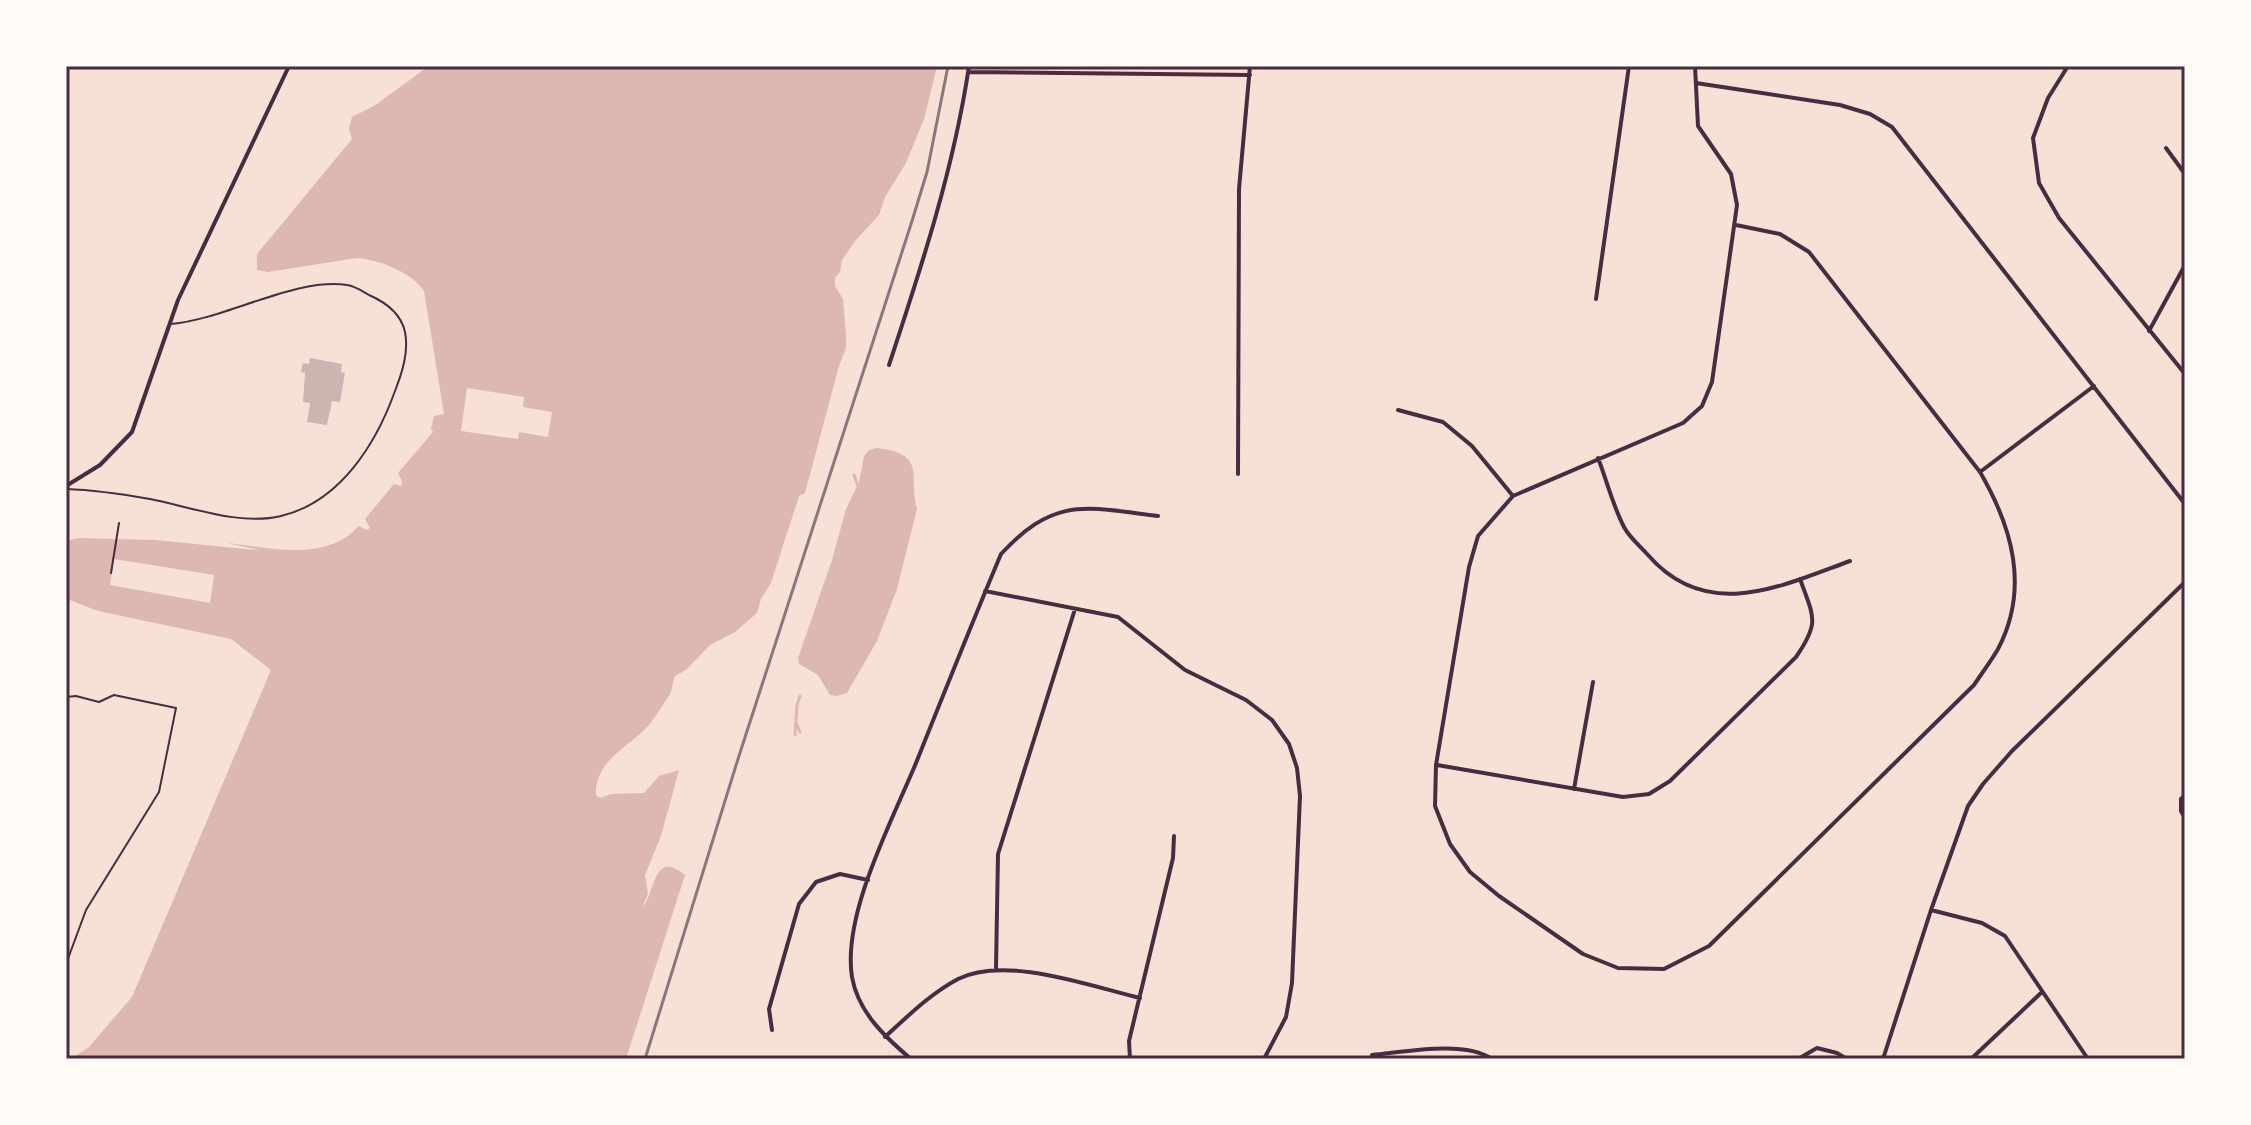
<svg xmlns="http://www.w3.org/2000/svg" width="2251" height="1125" font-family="'Alegreya Sans',sans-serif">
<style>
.water{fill:#dcb8b0}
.pier{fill:#f7e1d7}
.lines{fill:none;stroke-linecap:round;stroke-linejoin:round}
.stream{stroke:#dcb8b0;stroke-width:3}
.building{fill:#ccb4b1}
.path{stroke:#4a2c40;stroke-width:2}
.service{stroke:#4a2c40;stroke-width:2}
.minor{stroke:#4a2c40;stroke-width:4}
.rail{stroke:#8f747c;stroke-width:3}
.neatline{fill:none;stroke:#4a2c40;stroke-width:3}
</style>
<rect width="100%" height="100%" fill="#f7e1d7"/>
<path class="water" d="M429,66H937L924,119L906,163L885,197L879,215L855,241L842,260L840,272L835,278V286L843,299L846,335V348L839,366L805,493L799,496L771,583L761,599L757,613L735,632L710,645L686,670L675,676C672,682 673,688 670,694C667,699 652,722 648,726C629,747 594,761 596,795L600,798L611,794L644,793L659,776L679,770L661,836L645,875L648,894L642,908C655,895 653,848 685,875L626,1059H70L88,1048L132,997L271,670L231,639L98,611L67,599L66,541L78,538L155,540L255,550H259L227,543C264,547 310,559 345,538C350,535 354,530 359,526L367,530L370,528L365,519L394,484L401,486L402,481L398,473L433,432L431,428L434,416L444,414L424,291C411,272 380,260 357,258L268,272L257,270V254L352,139L349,129L352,117L374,106Z
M877,448C928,454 908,476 917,509L897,589L877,641L847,693L836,696L830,695L818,675L799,664L798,658L832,560L846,509L859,482L864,456L869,450Z"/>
<path class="pier" d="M467,388L524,397L523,407L552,412L548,437L519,432L518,439L461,431Z
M114,559L214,575L210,603L110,585Z"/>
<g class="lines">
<path class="stream" d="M854,475L858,486
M796,723L800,732
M795,735L797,705L800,696"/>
</g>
<path class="building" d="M310,358L342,364L341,372L345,373L340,402L332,401L327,425L307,422L310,403L303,402L305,373L301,372L303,363L309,364Z"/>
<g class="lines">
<path class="path" d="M111,573L119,523
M66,697L76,696L99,702L114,695L176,708L159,792L86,910L66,964"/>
<path class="service" d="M66,489C94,490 122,494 150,499C191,507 240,526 281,516C340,502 376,444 395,391C402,373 409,352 405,332C401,313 385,302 369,295C362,291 355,286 347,285C295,277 227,319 171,324"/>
<path class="minor" d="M1695,66L1698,126L1731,174L1737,205L1712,382L1702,406L1683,423L1513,496L1478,536L1469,567L1436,765L1435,806L1450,844L1470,872L1499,896L1583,954L1618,968L1664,969L1709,946L1974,685C1982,673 1991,661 1998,649C2030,588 2012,527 1980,472L1809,252L1780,234L1736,225
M2068,66L2048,98L2033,138L2039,183L2059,218L2185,374
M968,72L1250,75
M1696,83L1840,105L1870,114L1892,127L2185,504
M2166,148L2185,174
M1596,299L1629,66
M2149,331L2185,265
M889,365C921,268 954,168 969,66
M1398,410L1443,422L1472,446L1513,496
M1598,458C1607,481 1613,506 1624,527C1629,537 1640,546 1648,555C1707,623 1781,586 1850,561
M1980,472L2094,386
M1238,474L1239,189L1250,66
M66,486L100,465L132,432L178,300L289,66
M985,591L1118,617L1185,670L1246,700L1272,720L1289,744L1297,768L1300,796L1292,983L1286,1017L1264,1059
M1437,765L1623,797L1649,794L1670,781L1796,657C1820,622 1814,618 1800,579
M1574,789L1593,682
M2185,795L2181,799V811L2185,818
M1931,910L1982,923L2005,936L2088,1059
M996,968L998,854L1075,609
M772,1030L769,1009L799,904L816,882L840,874L868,880
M885,1037C908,1016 930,994 958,979C1005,955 1090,986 1140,998
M1372,1055C1405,1052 1464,1040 1492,1059
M911,1059C885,1037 858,1012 852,977C842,915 892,821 916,763C944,693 972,623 1001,554C1055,496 1085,507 1158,516
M1130,1059L1129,1041L1173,858L1174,836
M1798,1059L1817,1048L1837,1053L1847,1059
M1883,1059L1931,910L1968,806L1983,784L2012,751L2185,582
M1971,1059L2042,992"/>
<path class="rail" d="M645,1059L738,759L912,221L927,172L948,66"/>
</g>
<rect width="2251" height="1125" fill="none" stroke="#fffaf5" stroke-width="136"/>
<rect x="68" y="68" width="2115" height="989" class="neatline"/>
</svg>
